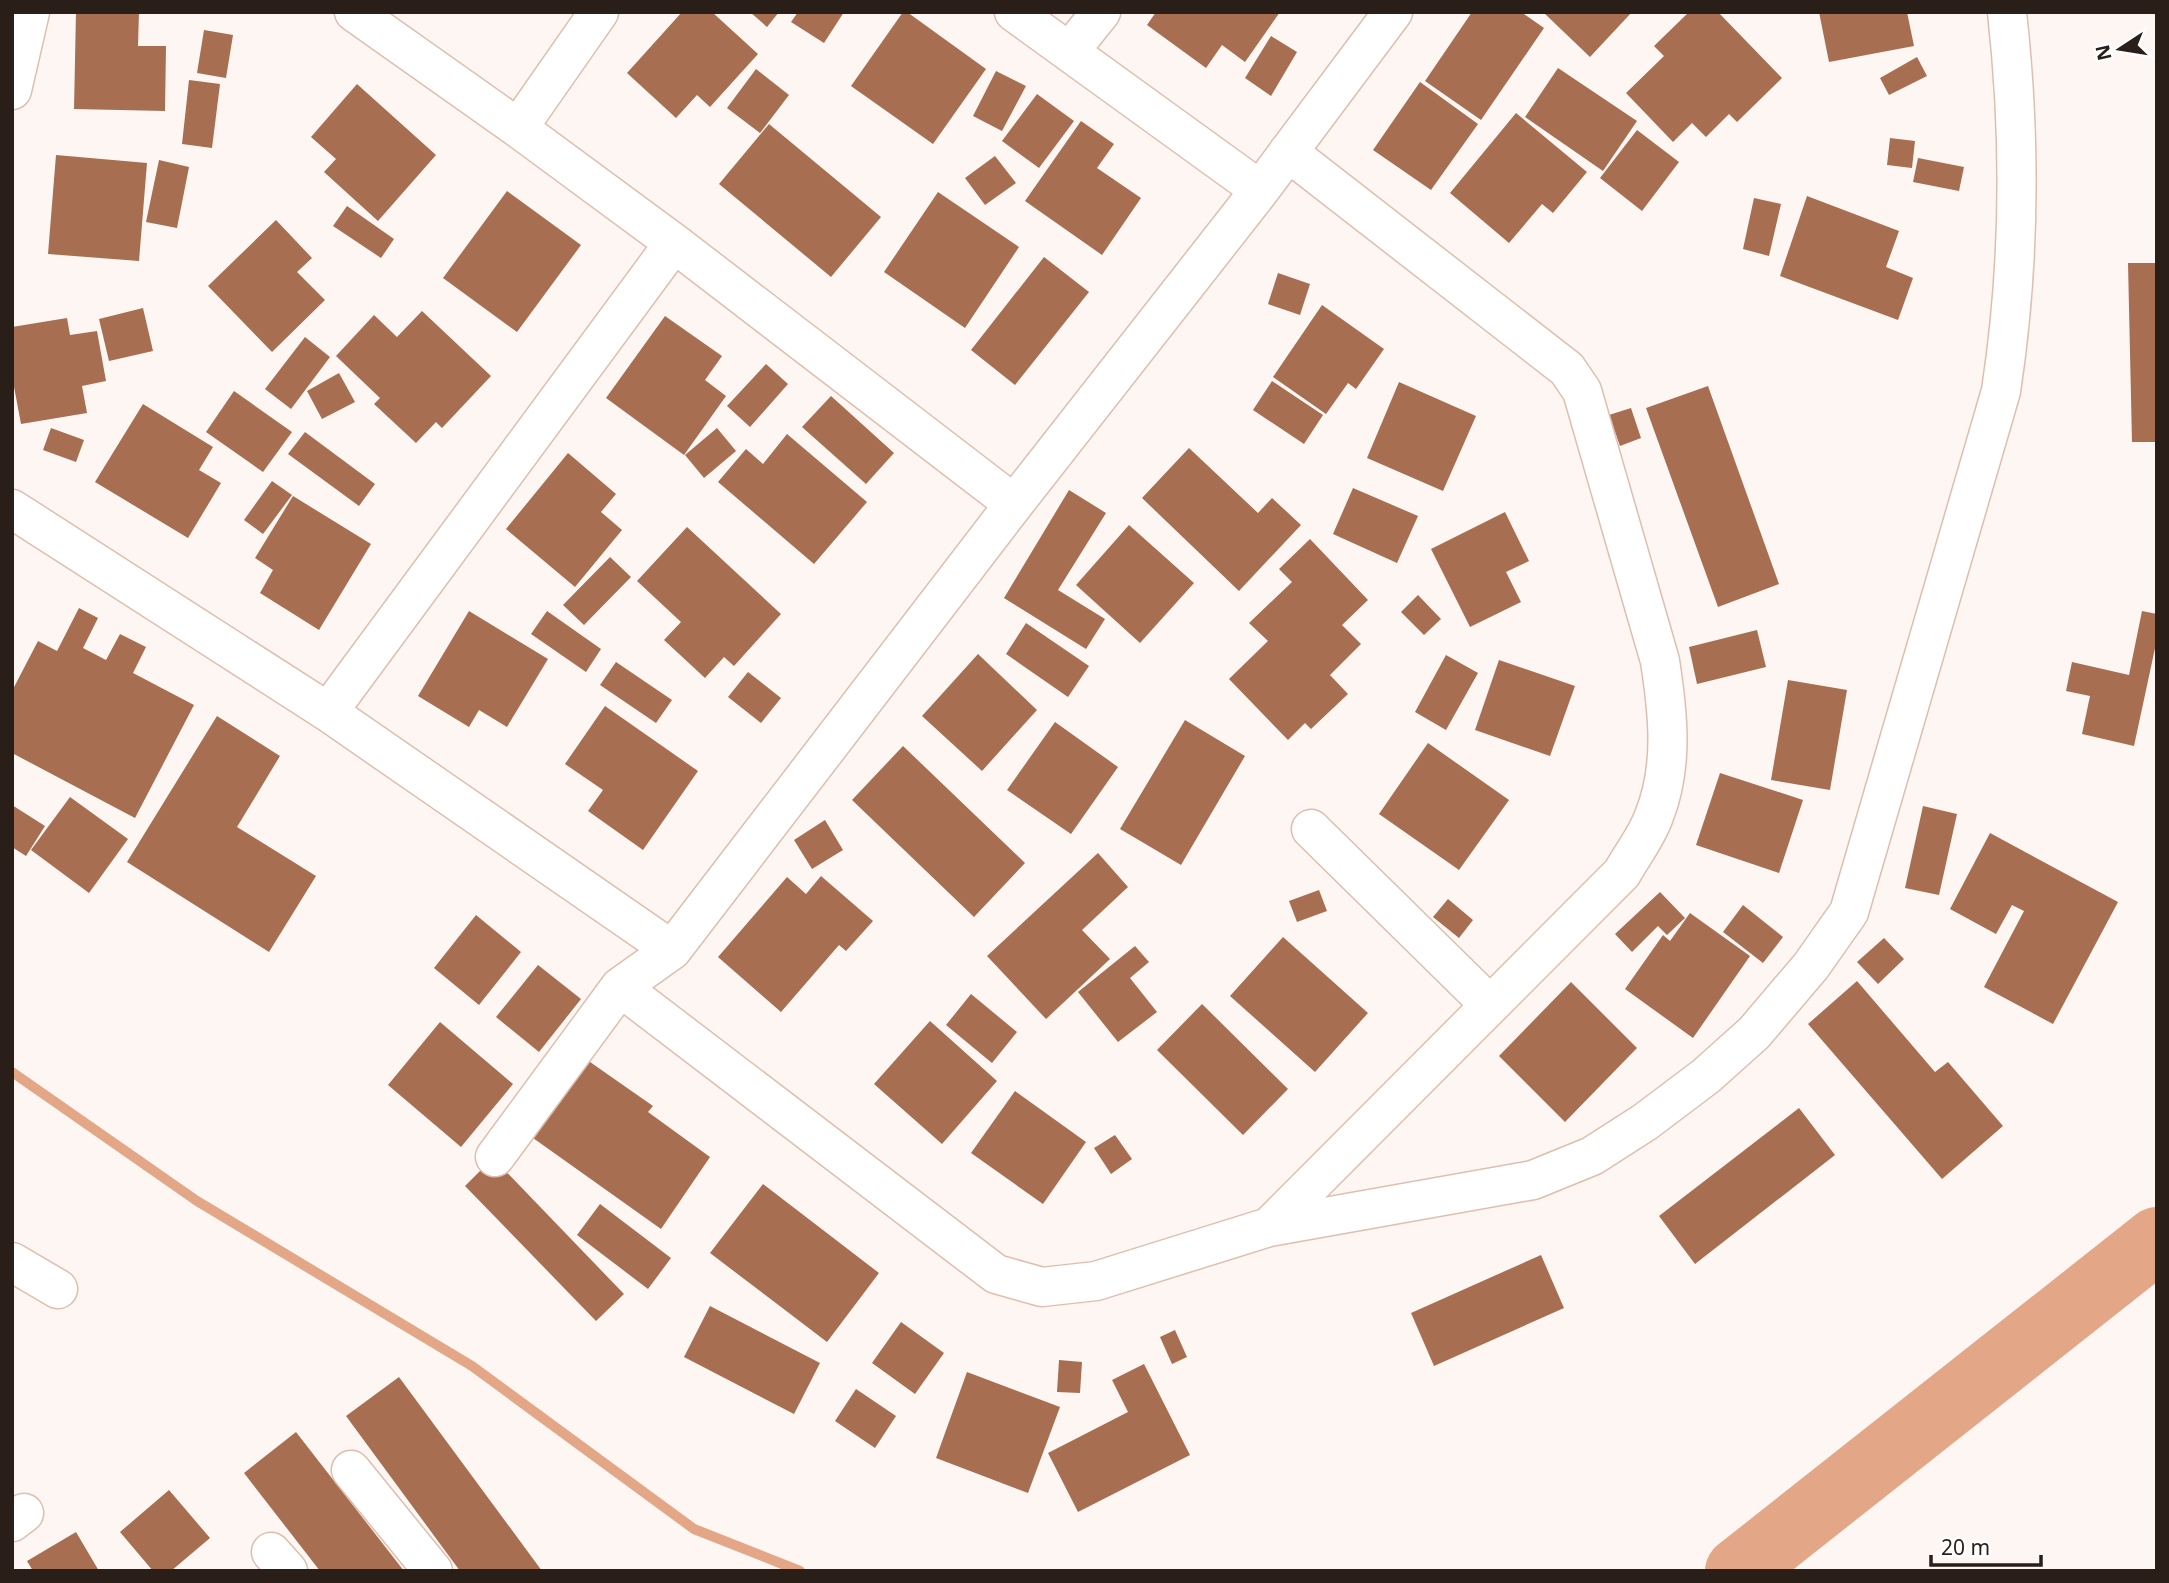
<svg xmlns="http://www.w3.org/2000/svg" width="2169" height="1583" font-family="'Noto Sans',sans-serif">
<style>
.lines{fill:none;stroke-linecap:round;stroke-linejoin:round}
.stream{stroke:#e3a687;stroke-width:10}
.river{stroke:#e3a687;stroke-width:66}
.building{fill:#a76e51}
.minor-casing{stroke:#dfbeae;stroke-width:41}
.minor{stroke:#fff;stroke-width:38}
</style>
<rect width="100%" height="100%" fill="#fdf6f3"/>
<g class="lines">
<path class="stream" d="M12,1072L197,1201L472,1366L694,1529L800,1571"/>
<path class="river" d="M1738,1571L2157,1240"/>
</g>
<path class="building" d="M76,12H139L138,46H166L165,111L74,109Z
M682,12H712L758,54L710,107L697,95L676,118L627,73Z
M750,12H779L767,27Z
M798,12H844L824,43L791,22Z
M903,12H907L986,69L933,144L851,86Z
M1156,12H1280L1245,62L1222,45L1206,68L1147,25Z
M1472,12H1521L1544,28L1481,120L1425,81Z
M1543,12H1632L1590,57Z
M1689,12H1718L1782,78L1737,122L1729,114L1706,137L1692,123L1673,142L1626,93L1664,56L1654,46Z
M1819,12H1907L1914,46L1829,62Z
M204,30L233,35L226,78L197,73Z
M1271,36L1297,52L1271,96L1245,78Z
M1917,57L1927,76L1889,95L1880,78Z
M1558,68L1637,121L1603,171L1525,117Z
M756,69L789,95L760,133L727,108Z
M996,71L1026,86L1002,131L973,116Z
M189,80L220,84L212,148L182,144Z
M1420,82L1478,124L1431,190L1373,150Z
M357,84L436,155L378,221L324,172L336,159L311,137Z
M1037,94L1074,121L1039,168L1002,141Z
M1516,113L1587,172L1553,213L1542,204L1509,243L1450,193Z
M1081,121L1114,144L1097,168L1141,198L1102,255L1025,201Z
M769,124L881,217L831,277L719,184Z
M1637,130L1679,162L1642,211L1600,178Z
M1890,138L1915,141L1912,168L1887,165Z
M56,155L147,163L139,261L48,254Z
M995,156L1016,183L985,205L965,178Z
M1918,158L1964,167L1959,191L1913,182Z
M159,160L189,167L177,228L146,222Z
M507,191L581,245L517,332L443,278Z
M938,192L1019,247L965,328L884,272Z
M1807,196L1899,231L1886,267L1913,278L1898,320L1780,276Z
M1754,198L1781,204L1769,256L1743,249Z
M347,206L394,239L381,258L333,226Z
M276,220L312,258L297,272L325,300L272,352L208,286Z
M1044,257L1089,292L1015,385L971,350Z
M2128,263H2157V442H2132Z
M1278,273L1310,284L1300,315L1268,304Z
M1322,305L1384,349L1356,389L1348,383L1326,414L1273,377Z
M143,308L153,351L109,361L99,319Z
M422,311L491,376L442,428L436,422L416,443L374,404L380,398L336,356L374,315L397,337Z
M665,316L722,356L705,380L726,396L684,455L606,398Z
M67,318L70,335L97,331L106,381L82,386L87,413L21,424L12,376V327Z
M305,337L330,357L291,409L265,389Z
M766,364L788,384L750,427L727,406Z
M339,373L355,402L322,419L307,391Z
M1272,381L1323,415L1304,444L1253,410Z
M1399,382L1476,416L1443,491L1367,458Z
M1708,386L1779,584L1718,607L1646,408Z
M234,391L292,432L263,472L206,432Z
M831,396L894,453L866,484L802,427Z
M143,404L213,447L199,470L221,483L188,538L95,482Z
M1631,408L1641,438L1620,446L1609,415Z
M51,428L84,440L76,462L43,450Z
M717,428L736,451L704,478L685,455Z
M305,432L375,484L359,506L288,454Z
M787,434L867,502L814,564L718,482L746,449L763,464Z
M1189,448L1258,513L1272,498L1301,525L1239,591L1142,498Z
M568,453L616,494L601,512L622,530L575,587L506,529Z
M272,481L292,495L263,534L244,520Z
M1353,488L1418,516L1397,563L1333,534Z
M1069,490L1106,513L1058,590L1105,619L1086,649L1004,598Z
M293,496L371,544L319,630L260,593L273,570L255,558Z
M1505,512L1529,561L1506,572L1521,602L1470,627L1431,549Z
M1129,525L1194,583L1140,643L1076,585Z
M687,527L781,614L734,666L724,657L705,678L664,640L681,622L637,581Z
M1310,539L1368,600L1342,625L1361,644L1330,675L1348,694L1311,729L1305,723L1288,740L1229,679L1268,641L1249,623L1292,582L1279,569Z
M610,557L631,577L584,625L563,605Z
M1418,595L1441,619L1424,635L1401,612Z
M79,608L98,618L83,648L106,660L120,634L146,647L133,673L194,705L135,818L12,753V691L38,641L57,651Z
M469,611L548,659L507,727L479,710L469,727L418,696Z
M547,611L601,649L586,672L531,634Z
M2142,611L2157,614V639L2134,746L2082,734L2090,696L2066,691L2072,662L2129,675Z
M1026,623L1089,666L1068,697L1006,654Z
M1757,630L1766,667L1697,684L1689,647Z
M978,654L1037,710L982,771L922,716Z
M1446,655L1478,673L1446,730L1415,712Z
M1499,660L1575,686L1550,756L1475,730Z
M616,662L672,700L656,723L600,685Z
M748,672L781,698L761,723L728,697Z
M1788,680L1847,690L1830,790L1771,780Z
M605,706L698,771L643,850L588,811L603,790L565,764Z
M217,716L280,756L237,827L316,876L269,952L127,862Z
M1185,720L1245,756L1181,865L1120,829Z
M1055,722L1118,767L1071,834L1007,790Z
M1428,743L1509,800L1459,870L1379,814Z
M903,746L1025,863L974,917L852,800Z
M1720,773L1803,800L1779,873L1696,845Z
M70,797L128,839L89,893L31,850Z
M12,805L45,826L26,856L12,847Z
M1923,806L1957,814L1939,895L1905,888Z
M825,820L843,850L812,869L794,840Z
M1990,833L2118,902L2053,1024L1984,987L2024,911L2012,905L1996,934L1950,909Z
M1098,853L1128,887L1082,930L1110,959L1046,1019L987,956Z
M821,876L873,921L846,951L839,945L781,1012L718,957L787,877L806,894Z
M1319,890L1327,911L1297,922L1289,901Z
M1660,892L1685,918L1667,935L1658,926L1632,952L1615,934Z
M1448,899L1473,920L1459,938L1433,917Z
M1743,905L1783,937L1763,963L1723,932Z
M1690,913L1750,956L1693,1038L1625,989L1663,935L1670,941Z
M476,915L521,952L479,1005L434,968Z
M1283,937L1368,1013L1315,1072L1230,996Z
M1884,938L1904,959L1878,984L1857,962Z
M1135,946L1149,962L1130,978L1157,1012L1118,1042L1078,992Z
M538,965L581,999L539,1052L496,1017Z
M1857,981L1935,1072L1948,1062L2003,1126L1942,1179L1808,1024Z
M1571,982L1637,1048L1565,1122L1499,1056Z
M971,994L1017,1032L992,1063L946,1025Z
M1202,1004L1288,1089L1243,1135L1157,1050Z
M930,1021L997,1081L942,1144L874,1084Z
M440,1022L513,1084L461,1147L388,1085Z
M580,1055L653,1106L648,1112L710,1157L661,1229L526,1133Z
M1015,1091L1086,1142L1043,1204L971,1153Z
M1799,1108L1835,1155L1695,1264L1659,1216Z
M1115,1135L1132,1159L1111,1174L1094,1148Z
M493,1158L624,1294L596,1321L465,1186Z
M763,1184L879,1273L827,1342L710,1253Z
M600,1204L671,1258L648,1289L577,1235Z
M1541,1255L1564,1308L1434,1366L1411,1313Z
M710,1306L820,1363L794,1414L684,1357Z
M901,1322L944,1353L915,1394L872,1363Z
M1175,1330L1187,1357L1172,1364L1160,1337Z
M1059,1360L1082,1362L1080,1393L1057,1392Z
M1144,1364L1190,1455L1078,1512L1048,1453L1128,1412L1112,1380Z
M967,1372L1060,1407L1028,1493L936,1458Z
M399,1377L542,1571H460L346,1416Z
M856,1389L896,1416L875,1448L835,1421Z
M296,1432L404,1571H320L244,1473Z
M169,1490L210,1538L171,1571H153L120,1532Z
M76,1532L99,1571H33L27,1561Z"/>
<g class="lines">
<g class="minor-casing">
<path id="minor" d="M354,12L518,128L674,243L1014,504
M1014,12L1260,190
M1069,52L1101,12
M12,90L30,12
M518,128L599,12
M12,509L328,712L672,950
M328,712L674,243
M1311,829L1490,1005
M620,987L996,1274L1042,1287L1096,1281L1269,1227L1533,1180L1592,1156L1645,1122L1706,1076L1754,1033L1811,966L1849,912L2001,391C2020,266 2021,138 2007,12
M495,1157L620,987L672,950L1014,504L1260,190L1393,12
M1269,1227L1622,873C1632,855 1647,836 1654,816C1674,766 1668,713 1660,661L1582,391L1567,369L1288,152
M12,1262L58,1289
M351,1470L433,1571
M12,1522L24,1513
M271,1552L288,1571"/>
</g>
<use href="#minor" class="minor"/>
</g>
<rect width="2169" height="1583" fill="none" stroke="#2a1e18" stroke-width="28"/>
<g transform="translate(2120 49) rotate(258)" stroke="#ffffff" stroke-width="5" paint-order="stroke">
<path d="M0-5L12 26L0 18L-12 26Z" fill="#2a1e18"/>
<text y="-10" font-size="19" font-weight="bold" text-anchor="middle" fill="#2a1e18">N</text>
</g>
<path d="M1931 1555v10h110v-10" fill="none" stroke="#2a1e18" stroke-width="3.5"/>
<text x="1941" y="1555" font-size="21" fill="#2a1e18" stroke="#ffffff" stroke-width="5" paint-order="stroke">20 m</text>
</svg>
